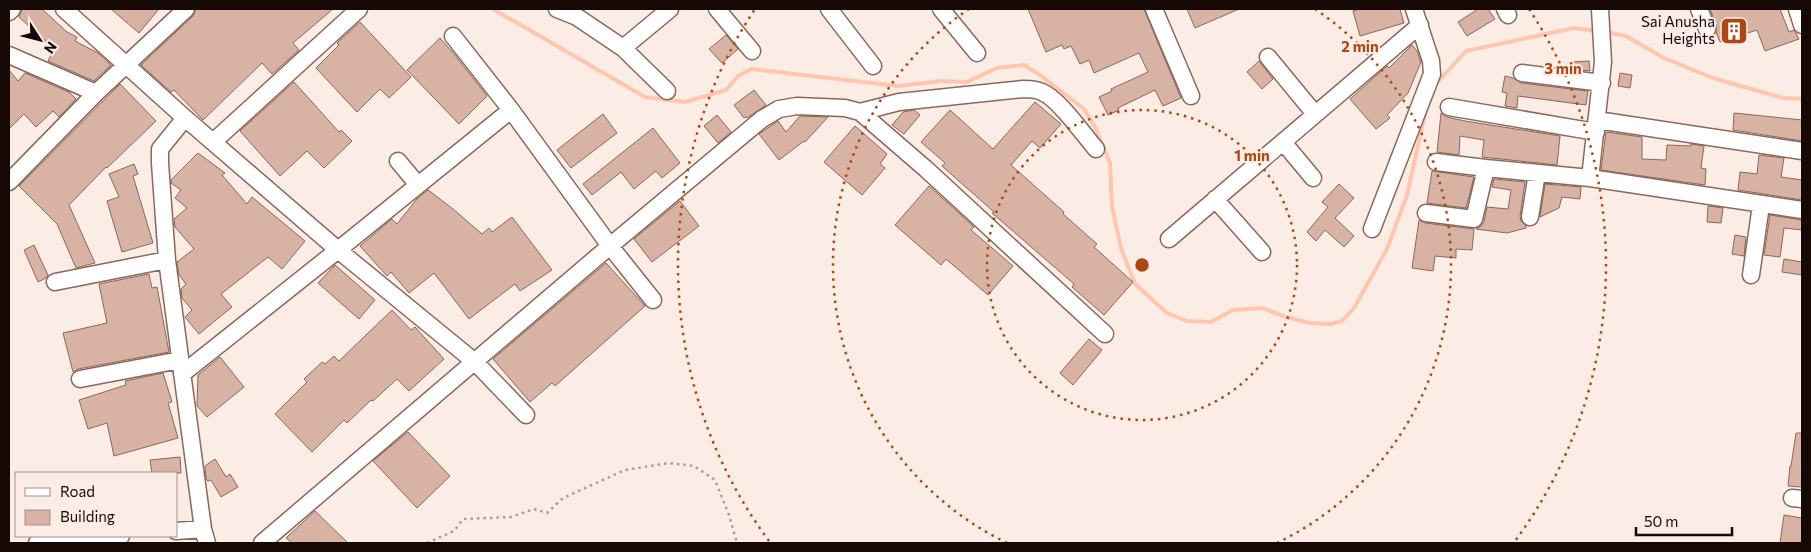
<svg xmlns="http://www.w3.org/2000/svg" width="1811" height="552" font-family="Commissioner,sans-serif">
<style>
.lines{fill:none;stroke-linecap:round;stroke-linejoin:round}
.stream{stroke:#ffc6af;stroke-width:4}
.building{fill:#d8b2a3;stroke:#8a685a}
.minor-casing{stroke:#8a685a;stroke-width:19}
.path{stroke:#aa9c97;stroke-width:2.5;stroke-dasharray:2.5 4;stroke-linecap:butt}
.minor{stroke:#fff;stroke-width:16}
.ring{fill:none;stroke:#ac4815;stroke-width:2.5;stroke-dasharray:2.5 5}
.labels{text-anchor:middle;stroke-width:4;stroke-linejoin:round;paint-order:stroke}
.poi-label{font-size:15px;fill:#150805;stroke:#fcece6;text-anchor:end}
.centre{fill:#ac4815;stroke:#fcece6;stroke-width:2.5}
.ring-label{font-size:15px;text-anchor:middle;font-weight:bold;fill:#ac4815;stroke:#fcece6;stroke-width:4;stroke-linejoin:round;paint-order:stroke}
</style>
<rect width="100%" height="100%" fill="#fcece6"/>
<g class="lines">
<path class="stream" d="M493,9L645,97L685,102L726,90L738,76L752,69L898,86L941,81L967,82L997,68L1024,65L1040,75L1084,109L1095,127L1110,163L1112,207L1121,248L1135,284L1167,313L1187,321L1211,322L1233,310L1262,308L1286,317L1310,323L1331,324L1342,321L1354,308L1387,249L1407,195L1425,114
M1605,32L1626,36L1664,58L1713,78L1783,98L1802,99
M1435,85L1466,51L1574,28L1598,31"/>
</g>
<path class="building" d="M22,9H42L67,32L77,37L75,41L98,53L111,65L94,81L48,61L54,49L19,17Z
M111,9H159L139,33Z
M196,9H333L293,43L299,50L272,74L262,63L203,120L174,90L171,92L141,65L193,16Z
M1028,9H1144L1181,98L1163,106L1155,90L1118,108L1119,110L1108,115L1099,97L1112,91L1111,89L1148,72L1139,53L1094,73L1089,60L1080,64L1071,46L1064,49L1062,45L1046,52Z
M1187,9H1239L1195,28Z
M1360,9H1400L1404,23L1360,36L1353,11Z
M1478,9H1488L1495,19L1467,36L1458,22Z
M1710,9H1780L1789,32L1794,30L1799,39L1765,51L1757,30L1720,42L1716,32V25Z
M360,22L411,77L389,98L380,89L357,112L316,68L339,45L337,43Z
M726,35L738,49L722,63L709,49Z
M440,38L454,54L487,96L459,124L407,70Z
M1412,45L1417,51L1421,62L1408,93L1387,115L1390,118L1376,129L1350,99L1387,66L1389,68Z
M1259,61L1273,79L1262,89L1247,72Z
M1589,61L1590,71L1571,69V62Z
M9,70L18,81L25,73L69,92L76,99L59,117L53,111L36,127L24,114L9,129Z
M1620,73L1632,75L1630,88L1618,86Z
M1505,76L1513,78L1521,83L1588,91L1586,105L1518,96L1517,108L1505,106L1507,93L1502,92Z
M294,82L339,132L341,130L352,141L324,168L307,151L280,176L240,131Z
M120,84L156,121L107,168L106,167L69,205L95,263L76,268L57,224L19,186Z
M754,90L766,105L747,118L746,117L744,118L734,105Z
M1035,102L1061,124L1040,148L1032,141L1011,165L1064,212L1063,214L1097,244L1094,247L1133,282L1104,315L1072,287L1074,284L992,213L994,212L942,166L945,163L921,142L950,110L993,149Z
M914,110L920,115L904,134L892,125L903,112Z
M1441,113L1447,117L1465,121L1560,136L1557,165L1482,157L1484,140L1460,136L1459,155L1437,152Z
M1734,113L1802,120V141L1733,130Z
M603,114L617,133L571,168L557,150Z
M717,115L731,132L718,143L704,126Z
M800,116L828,117L805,142L804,141L779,160L759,134L778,121L786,132Z
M855,126L887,154L880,164L885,168L862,195L824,162Z
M653,128L680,163L662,178L656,171L634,189L621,172L592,195L583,184Z
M1606,132L1642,137V159L1666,160L1667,145L1691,146V144L1704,146L1701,168L1706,169L1705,185L1601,170Z
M198,153L225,173L222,175L247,204L252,197L305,241L282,269L268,257L221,294L232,307L199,334L185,317L192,310L182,298L181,289L186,284L179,275L177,262L194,249L175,227L174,219L187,208L175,198L181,190L171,183V180Z
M1759,155L1784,158L1781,177L1802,180V200L1738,190L1740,172L1757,174Z
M134,164L138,174L133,176L153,243L122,252L107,201L119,197L109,174Z
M1432,171L1474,177L1466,208L1427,203Z
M1494,179L1525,182L1520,216L1521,221L1526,226V228L1507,233L1476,229L1481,226L1484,222L1487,207L1508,209L1511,190L1492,187Z
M1339,184L1354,198L1335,218L1354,236L1344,247L1325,230L1316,241L1307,232L1328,207L1322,202Z
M1545,184L1581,187L1580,199L1562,197L1559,208L1540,217Z
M929,186L974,227L971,230L1013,266L988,295L946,259L941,265L895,225Z
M428,190L453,209L482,234L489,228L492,232L512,217L552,270L520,291L515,284L469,319L434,273L409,293L391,272L387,276L360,246L392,219L397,224L417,199Z
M680,201L699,226L652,262L634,239Z
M1708,206L1723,208L1721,223L1707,222Z
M1770,215L1802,220V230L1784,228L1780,257L1764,255Z
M1419,220L1425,223L1474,229L1472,250L1456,249V258L1435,256L1433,271L1412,268Z
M1735,235L1746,237L1744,256L1732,254Z
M34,245L48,275L46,278L38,282L24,250Z
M1784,259L1802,262V275L1782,272Z
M606,263L645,306L555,386L552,383L530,402L493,359Z
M335,265L375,300L359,319L318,283Z
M149,274L152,288L157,287L169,352L78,369L73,372L63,333L107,323L99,284Z
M392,310L411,330L415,327L444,359L409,391L397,379L373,401L371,400L347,423L344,420L312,452L275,414L307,382L304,379L322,362L325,364L334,356L339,361Z
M1089,339L1102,350L1073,385L1060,373Z
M220,357L244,387L207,417L197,406L198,375Z
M163,373L172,402L168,403L178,438L114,456L107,423L88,429L79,400L126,385L125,381Z
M408,432L450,476L417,508L373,461Z
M1796,433H1802V487L1788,486L1790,466H1791Z
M180,457L181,473H152L150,460Z
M215,459L226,477L230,474L238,487L221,497L211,480L208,481L206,479L205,466Z
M315,511L348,543H292L286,538Z
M1784,515L1802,518V543H1780Z"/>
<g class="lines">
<g class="minor-casing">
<path id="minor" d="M64,9L185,118L338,250L475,362L526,415
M557,9L577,17L623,48L667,91
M717,9L752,51
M829,9L873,66
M941,9L977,53
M1154,9L1191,96
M1505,9L1508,15
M1699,9L1707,29
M1797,9L1802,25
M9,12L12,9
M453,36L511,110
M623,48L670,9
M9,55L96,93
M1268,57L1315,114
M1522,73L1602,83
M1449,107L1596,132
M860,112L899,102L1023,89C1029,89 1036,89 1042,92C1059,99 1083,134 1096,149
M185,118L160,149V163L167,260L203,529L207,543
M1597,120L1802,151
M213,142L359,9
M1283,142L1313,178
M398,161L418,185
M1436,162L1486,168
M1590,178L1603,62L1600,9
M9,182L96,93L186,9
M1215,199L1262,252
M1426,213L1474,219L1486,168L1590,178L1802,210
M1530,217L1537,173
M1372,229L1432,74L1431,61L1414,9
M1169,239L1420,25
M1751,275L1761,205
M55,282L167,260
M182,374L338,250L511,110L610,246L653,300
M80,379L180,360
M1792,498L1802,499
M176,531L203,529
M37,543L121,536
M262,543L610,246L762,119L779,109L797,106L845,108L860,112L926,169L1105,334"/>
</g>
<path class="path" d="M427,543L454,531L463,519L511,517L534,509L547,513L563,498L625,470L669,463L694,466L715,480L729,515L737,543"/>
<use href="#minor" class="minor"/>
</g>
<g class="ring">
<circle cx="1142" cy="265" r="155"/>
<path d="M1007 543A309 309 0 0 1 969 9M1315 9A309 309 0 0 1 1277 543"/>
<path d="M769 541A464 464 0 0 1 755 9M1529 9A464 464 0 0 1 1515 541"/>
</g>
<defs>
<g id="building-square" transform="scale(1.4375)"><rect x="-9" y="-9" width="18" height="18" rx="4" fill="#ac4815" stroke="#fcece6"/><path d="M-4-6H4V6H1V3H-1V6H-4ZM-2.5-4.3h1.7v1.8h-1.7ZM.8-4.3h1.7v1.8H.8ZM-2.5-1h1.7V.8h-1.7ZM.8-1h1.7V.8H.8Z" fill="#fff"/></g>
</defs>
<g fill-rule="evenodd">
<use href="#building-square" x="1734" y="31"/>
</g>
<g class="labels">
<g class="poi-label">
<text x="1715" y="27">Sai Anusha<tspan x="1715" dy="17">Heights</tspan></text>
</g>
</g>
<circle cx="1142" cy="265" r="8" class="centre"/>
<g class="ring-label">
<text x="1360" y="52">2 min</text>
<text x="1563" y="74">3 min</text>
<text x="1252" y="161">1 min</text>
</g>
<rect width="1811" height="552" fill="none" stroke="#150805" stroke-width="20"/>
<rect x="15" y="472" width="162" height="65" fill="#fcece6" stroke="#a0918c"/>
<rect x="25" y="488" width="25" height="8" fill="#ffffff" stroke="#a0918c"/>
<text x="60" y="497" font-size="15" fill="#150805">Road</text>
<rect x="25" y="510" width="25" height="15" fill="#d8b2a3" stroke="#a0918c"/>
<text x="60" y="522" font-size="15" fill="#150805">Building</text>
<g transform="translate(40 40) rotate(126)" stroke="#fcece6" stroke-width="4" paint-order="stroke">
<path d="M0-4L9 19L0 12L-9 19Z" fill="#150805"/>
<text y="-8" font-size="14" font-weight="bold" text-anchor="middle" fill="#150805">N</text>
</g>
<path d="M1636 527v8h96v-8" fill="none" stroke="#150805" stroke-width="2.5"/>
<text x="1644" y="527" font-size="15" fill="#150805" stroke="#fcece6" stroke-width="4" paint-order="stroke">50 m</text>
</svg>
